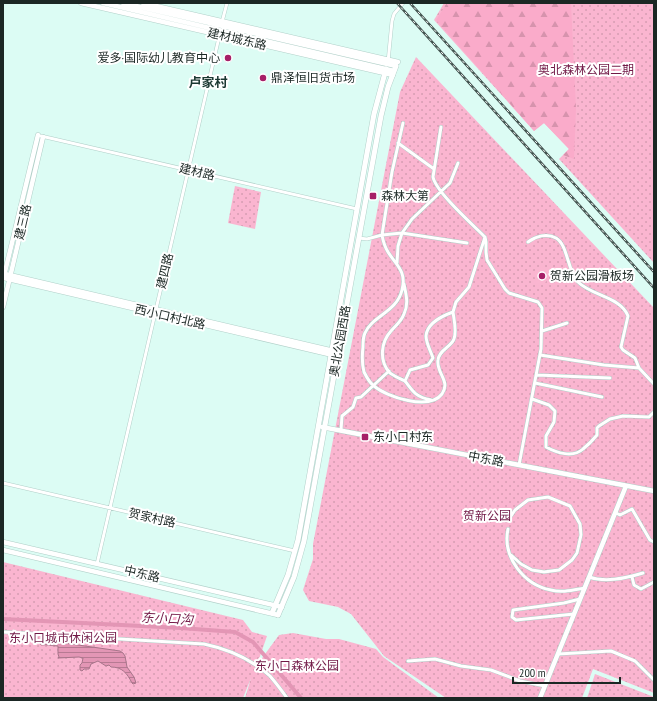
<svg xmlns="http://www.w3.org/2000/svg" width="657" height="701" font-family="'PT Sans Narrow','Noto Sans SC',sans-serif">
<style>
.grass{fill:url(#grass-dots)}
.forest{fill:url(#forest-firs)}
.garden{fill:#fab5d0}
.water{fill:url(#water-rules);stroke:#a7758a}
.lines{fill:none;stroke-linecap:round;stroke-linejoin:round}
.canal{stroke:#e396b5;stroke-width:4}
.street-casing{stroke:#b1d0c9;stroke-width:4}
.secondary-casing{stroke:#b1d0c9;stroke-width:5.5}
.primary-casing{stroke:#b1d0c9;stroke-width:6}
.street{stroke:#fff;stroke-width:3}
.secondary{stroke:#fff;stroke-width:4.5}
.primary{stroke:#fff;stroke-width:5}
.rail-casing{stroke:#435450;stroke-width:2.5}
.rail{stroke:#fff;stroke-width:1;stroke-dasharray:3;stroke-linecap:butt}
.poi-dot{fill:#a61f67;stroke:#fff;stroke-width:1.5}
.labels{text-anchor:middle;stroke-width:4;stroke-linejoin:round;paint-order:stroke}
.street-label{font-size:12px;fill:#1b2724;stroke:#fff}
.poi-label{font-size:12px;fill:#1b2724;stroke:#fff;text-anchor:start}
.park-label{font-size:12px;fill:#711846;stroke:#fff}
.neighbourhood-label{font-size:13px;font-weight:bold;fill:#1c3832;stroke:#fff}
.water-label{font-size:13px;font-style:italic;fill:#761d4a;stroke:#fff}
</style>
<defs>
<pattern id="grass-dots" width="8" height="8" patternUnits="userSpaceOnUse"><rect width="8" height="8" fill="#fab5d0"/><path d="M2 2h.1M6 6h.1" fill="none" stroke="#d69cb2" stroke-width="1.8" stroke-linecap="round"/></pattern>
<pattern id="forest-firs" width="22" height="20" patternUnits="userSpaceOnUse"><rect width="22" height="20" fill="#faabca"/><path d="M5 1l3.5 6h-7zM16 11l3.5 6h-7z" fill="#d693ad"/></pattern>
<pattern id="water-rules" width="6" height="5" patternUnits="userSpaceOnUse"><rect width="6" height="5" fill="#e396b5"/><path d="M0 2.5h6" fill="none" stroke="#b77a93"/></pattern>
</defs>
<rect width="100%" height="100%" fill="#dcfcf4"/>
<path class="grass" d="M444,3H654V263L559,159L569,149L544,123L534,131L434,20Z
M416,57L654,308V693L593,669L582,698H446L384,656L351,614L338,607L309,601L303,590L313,559V544L400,92Z
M235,186L261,192L255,229L228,223Z
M3,562L243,620L252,632L267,636L257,665L279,635L293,633L326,639H339L376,649L383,657L439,698H245L251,678L243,698H3Z
M595,674L654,697V698H587Z"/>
<path class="forest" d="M447,3H571L576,109L574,159L563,155L569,149L544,123L534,131L436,20Z"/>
<path class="garden" d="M540,267L547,270L550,275L545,283L539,286L536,285C535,281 534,274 535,270Z"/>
<path class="water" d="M57,642L120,651L123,653L125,656L127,667L134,677L136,683L133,684L132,683C127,673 122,667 111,667L109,665L106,666L98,661L91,664L89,669H84L82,671L80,670V665L82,663L83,658L79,657L58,658L59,657L58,654V646C52,646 47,644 41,645L40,643Z"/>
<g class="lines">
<path class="canal" d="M3,619L181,628L235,632L253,642L301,698"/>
<g class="street-casing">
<path id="street" d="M222,22L227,3
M388,62L392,21L394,14L403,3
M403,123L392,172L382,235C383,241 385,247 388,252C396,265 407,271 402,290C397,312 372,316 365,333C363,337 363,343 363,347C362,355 362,364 364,372C366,376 370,383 374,386C387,397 429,411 442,394C451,381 436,373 438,360C439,350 451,347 454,339C457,331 454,320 453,312
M441,127L433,177C436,192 472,224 485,237L486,242V252L487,260L505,289L509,293L538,302L542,308L541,349L519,465
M41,136L357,209
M398,143L434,169
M359,238L367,239L382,235L402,233L467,243
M528,242C536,236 547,233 556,238C568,245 567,270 578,282C592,296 621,297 628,316L621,347L623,350L635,358L639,368L654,384
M397,263L398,246L402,233L412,219L450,183L458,163
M404,284C406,295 409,303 404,314C401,322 396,325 391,331C381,342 379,360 389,372C393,376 399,378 405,381
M542,331L567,323
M540,355L604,365L639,368
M537,375L610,378
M535,383L602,397
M532,399L549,405L555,411L554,422L546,436V447C557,453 573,458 583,449C588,445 593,440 597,435V428L599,426L610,419L623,416L649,417L654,412
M431,400C416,397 413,392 405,381L410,370L428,365L433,358C431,352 426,343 426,336C427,323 442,316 453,312L456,302L469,287L485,237
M341,430L342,416L353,407L356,398L361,397L389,371
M3,483L295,551
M616,513L620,515L632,509L650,540L654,542
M511,516L515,510L528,500L548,497L570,506L580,524L581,535L577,553L572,560L559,570L544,572L532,570L521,564L511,555
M508,529C502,557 524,585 551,590C562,593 573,590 585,588
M97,564L220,33
M589,577C606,583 627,578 643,573
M632,577L634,585L641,589L654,582
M574,614L516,620L512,617L513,610L564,603L580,599
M3,632L204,644C228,649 251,659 270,676C276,683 282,691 287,698
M558,654L611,651L635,661L654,680
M408,661L435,659L461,666L491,670L520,681L545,686"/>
</g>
<g class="secondary-casing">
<path id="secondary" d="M81,3L393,75
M103,3L394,71
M123,3L396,66
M143,3L398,62
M5,274L338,352
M4,276L38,135
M4,278L337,356
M3,307L43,137
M322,427L654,491
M3,542L282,607
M3,550L278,615
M540,698L626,486"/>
</g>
<g class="primary-casing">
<path id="primary" d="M272,613L288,575L298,540L374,114L386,69
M278,615L294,577L304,541L381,116L388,87L396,66"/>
</g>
<use href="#street" class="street"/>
<use href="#secondary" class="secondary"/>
<use href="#primary" class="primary"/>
<g class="rail-casing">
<path id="rail" d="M397,3L654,288
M410,3L654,272"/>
</g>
<use href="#rail" class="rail"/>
</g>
<g class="poi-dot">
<circle cx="228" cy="58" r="4"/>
<circle cx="263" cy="78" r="4"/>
<rect x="369" y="192" width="8" height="8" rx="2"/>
<circle cx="542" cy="276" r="4"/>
<rect x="361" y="433" width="8" height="8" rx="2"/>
</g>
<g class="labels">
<g class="street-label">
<text transform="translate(237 39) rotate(13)" y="4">建材城东路</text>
<text transform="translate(197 172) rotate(13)" y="4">建材路</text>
<text transform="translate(23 222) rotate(-77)" y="4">建三路</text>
<text transform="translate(165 271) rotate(-77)" y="4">建四路</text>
<text transform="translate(170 317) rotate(13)" y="4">西小口村北路</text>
<text transform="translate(340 341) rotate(-80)" y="4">奥北公园西路</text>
<text transform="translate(486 459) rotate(11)" y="4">中东路</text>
<text transform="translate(152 518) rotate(13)" y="4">贺家村路</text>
<text transform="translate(142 574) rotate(13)" y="4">中东路</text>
</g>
<g class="poi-label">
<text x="220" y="62" text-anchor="end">爱多·国际幼儿教育中心</text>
<text x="271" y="82">鼎泽恒旧货市场</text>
<text x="381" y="200">森林大第</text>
<text x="550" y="280">贺新公园滑板场</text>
<text x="373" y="441">东小口村东</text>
</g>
<g class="park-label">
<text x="586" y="74">奥北森林公园二期</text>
<text x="487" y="520">贺新公园</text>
<text x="63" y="642">东小口城市休闲公园</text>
<text x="297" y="670">东小口森林公园</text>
</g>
<g class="neighbourhood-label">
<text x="208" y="87">卢家村</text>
</g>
<g class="water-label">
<text transform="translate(167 618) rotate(3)" y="5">东小口沟</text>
</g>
</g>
<rect width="657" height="701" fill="none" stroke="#1b2724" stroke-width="8"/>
<path d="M513 677v6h107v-6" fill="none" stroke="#1b2724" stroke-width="2"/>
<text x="519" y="677" font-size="12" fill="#1b2724" stroke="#ffffff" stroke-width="3" paint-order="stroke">200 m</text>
</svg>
